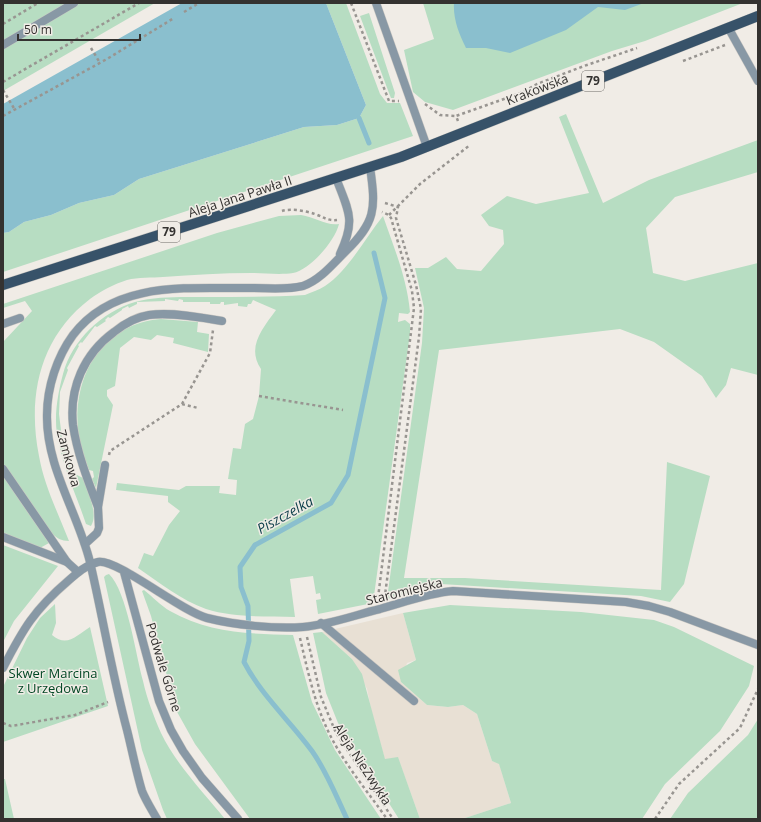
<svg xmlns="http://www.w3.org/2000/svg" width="761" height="822" font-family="'Open Sans',sans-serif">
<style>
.built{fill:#e8e0d4}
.green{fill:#b7ddc2}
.water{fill:#8abfce}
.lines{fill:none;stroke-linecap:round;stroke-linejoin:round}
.stream{stroke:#8abfce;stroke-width:5}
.service-casing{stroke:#cac7c2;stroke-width:9}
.pedestrian-casing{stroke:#cac7c2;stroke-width:9}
.minor-casing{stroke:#cac7c2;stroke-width:9}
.primary-casing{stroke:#cac7c2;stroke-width:11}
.path{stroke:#989591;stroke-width:2.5;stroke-dasharray:3 3;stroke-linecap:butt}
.service{stroke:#8898a5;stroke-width:8}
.pedestrian{stroke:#8898a5;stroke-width:8}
.minor{stroke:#8898a5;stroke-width:8}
.primary{stroke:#375269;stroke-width:10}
.labels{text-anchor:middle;stroke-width:3;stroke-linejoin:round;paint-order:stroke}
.shield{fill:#f0ece6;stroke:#6c6a67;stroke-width:1}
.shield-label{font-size:12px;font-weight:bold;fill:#343230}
.street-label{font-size:13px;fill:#343230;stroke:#f0ece6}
.park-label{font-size:13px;fill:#004723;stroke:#f0ece6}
.water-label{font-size:14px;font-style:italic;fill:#0c3e49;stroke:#f0ece6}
</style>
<rect width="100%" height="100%" fill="#f0ece6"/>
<path class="built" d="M403,613L416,660L407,663L401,682L427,705L448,707L463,705L477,714L492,761L499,763L511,803L462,819H420L398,758L385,760L371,709L367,689L352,659L322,632Z"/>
<path class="green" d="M3,3H155L3,91Z
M326,3H346L380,94L387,103H400L413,136L3,272V233L9,232L24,222L51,215L79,203L114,195L139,179L304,127L337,125L359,118L366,105Z
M423,3H743L645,41L612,51L453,110L425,102L413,92L404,50L434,39Z
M369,13L395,93L394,98H391L389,93L360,16Z
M566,114L603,203L649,180L758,140V172L675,197L646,228L653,273L685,281L758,263V375L731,368L726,385L716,398L702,376L654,342L620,329L439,350L404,578H465L661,590L667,462L710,476L684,584L670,602L641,596L441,584L387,599L422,343L424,308L415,268H428L446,257L457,269L481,271L504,244L503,230L489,226L481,215L507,196L536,204L589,193L559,117Z
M301,215C315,217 326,226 339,224C335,241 310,270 293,273C280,275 264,273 251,273C222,273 193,275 163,277C152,278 138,277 127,280C114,284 101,291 90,299C40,337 27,396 39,456C44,485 58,513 69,541C61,541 57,538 51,533L3,466V342L32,311L25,301L3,308V304L217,233L279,216Z
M383,216C394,248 407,278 410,312L408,314L399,313L398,322L405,320L410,324V333L373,603L318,614L316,600L321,599L320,593L316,594L313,576L290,579L295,617C266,616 234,618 206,609C181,600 160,583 138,568L144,553L153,556L169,525L180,511L168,502V496L116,490L117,483L179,490L186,486H220L219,493L236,495L237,480L228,479L233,448L241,449L245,424L253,419L259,396L261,369C246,347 263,328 276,310L253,300L251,304H248L247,307L238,306V303L224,305V302H221L220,304H210V302H183V300L179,299L178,301L165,299V301L137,302V304L129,308L128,306L122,309V310L110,318L108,317L105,320L106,321L97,327L95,326L82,343L81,342L78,345L79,346L67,368L68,370L60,392L59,414L62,438L68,457L66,459L69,460L73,473L83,478C87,490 99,514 91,526L86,524C76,494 62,465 57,434C54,414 58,393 63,374C72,340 102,312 135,302C157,296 182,297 205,297C238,297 272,297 305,295C311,292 319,290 325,286C348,271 366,237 383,216Z
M161,319L198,322L197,332L209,334L208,352L173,343L174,338L157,335L151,340L134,337L120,348L115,386L107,390V396L113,405L96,488L92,479L94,477L93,471L89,470C85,458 79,444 78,431C73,376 101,324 161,319Z
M3,476L49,543L40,548L3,534Z
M3,545L58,566L14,621L3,642Z
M109,574C127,591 136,656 143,681C147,699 154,717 161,733C175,763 204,793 225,819H167L163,810L142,750L104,577L106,575Z
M144,590C153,597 161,606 170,611C208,633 251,634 293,635L312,702L335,750L381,819H250L195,744L176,710L151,616L142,591Z
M55,604L56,623L52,635C67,648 77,635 90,627L108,706L3,742V687L27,638L40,618Z
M450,605L581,612L654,620L674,627L754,666L749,686L720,731L665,784L642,819H462L511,803L499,764L492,761L477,714L463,705L448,707L427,705L401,682L398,670L416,660L403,613Z
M322,632L352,659L362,674L385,759L398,757L420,819H399L338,723L326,693L313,633Z
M758,719V819H670L688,793L748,735Z
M3,779H5L14,819H3Z"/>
<path class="water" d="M182,3H326L366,105L359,118L337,125L304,127L139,179L114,195L79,203L51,215L24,222L9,232L3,233V104Z
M454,3H644L625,10L598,7L566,30L510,53L486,48H466C459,34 453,19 454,3Z"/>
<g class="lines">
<path class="stream" d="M359,118L369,143
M347,819C336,796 327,772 312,751C290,721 261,695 244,662L249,641L248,606L241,587L240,567L255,545L331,503L348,475L385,298L374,253"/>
<g class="service-casing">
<path id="service" d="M3,324L20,318
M3,537L67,562L78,572
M321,623L414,701"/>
</g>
<g class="pedestrian-casing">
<path id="pedestrian" d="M3,469L67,562
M98,507C88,481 77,453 73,425C69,388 84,354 114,332C124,324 136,317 149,315C171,312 200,317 222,321
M85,544L97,533L99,528L98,507L105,465"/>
</g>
<g class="minor-casing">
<path id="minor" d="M376,3L427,147
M729,29L758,81
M3,45L74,3
M336,178C349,212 356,220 340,254
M124,572L159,701L171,730L183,751L202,778L238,819
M3,668C23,629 34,610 68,581C77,573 86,565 98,562C116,558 182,612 207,618C235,625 274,629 303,627C329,625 355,615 380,609C405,602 428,593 453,591L626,602L649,606L670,612L758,645
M157,819C152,810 146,801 142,791C136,771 132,750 127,730C112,674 103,618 90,562C78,513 46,467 47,415C47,387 57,357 73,335C115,279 191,289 253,288C270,288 287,290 303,286C320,280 333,264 345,252C376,222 376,209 370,167"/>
</g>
<g class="primary-casing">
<path id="primary" d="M3,285L401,157L758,16"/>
</g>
<path class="path" d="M351,3L389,101H399
M184,12L199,3
M3,24L38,3
M91,48L100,63
M683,61L725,45
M3,82L139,3
M3,90L15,110
M425,104L440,115L456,116
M3,116L107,59L174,18
M458,121L456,116L521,93L537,84L584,66L637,48
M385,203L398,207L396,218L416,285L421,309L419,337L385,595
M282,211C291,208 306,211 315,214C323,217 328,221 337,220
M389,215L420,184L470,145
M259,396L343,410
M182,404L198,408
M109,455L110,451L182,404L210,353L213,330
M378,598L414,308L412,291L391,218L389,215L382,212
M307,637L321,697L336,733L393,819
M300,638C308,672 315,706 331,737C346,766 368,792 387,819
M3,723L11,726L75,715L108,702
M655,819L679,784L740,728L758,689"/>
<use href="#service" class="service"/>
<use href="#pedestrian" class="pedestrian"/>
<use href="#minor" class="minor"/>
<use href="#primary" class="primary"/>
</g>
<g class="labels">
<g class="shield">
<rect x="582" y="71" width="22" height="20" rx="3"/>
<rect x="158" y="222" width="22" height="20" rx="3"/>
</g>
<g class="shield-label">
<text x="593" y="85">79</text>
<text x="169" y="236">79</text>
</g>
<g class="street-label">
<text transform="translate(537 89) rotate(-21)" y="5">Krakowska</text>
<text transform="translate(240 196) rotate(-18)" y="5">Aleja Jana Pawła II</text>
<text transform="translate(69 458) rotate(75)" y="5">Zamkowa</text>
<text transform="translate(404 591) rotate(-14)" y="5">Staromiejska</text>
<text transform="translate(164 667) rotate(73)" y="5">Podwale Górne</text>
<text transform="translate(363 764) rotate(57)" y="5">Aleja NieZwykła</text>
</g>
<g class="park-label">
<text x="53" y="678">Skwer Marcina<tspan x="53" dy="15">z Urzędowa</tspan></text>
</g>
<g class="water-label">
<text transform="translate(285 515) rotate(-29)" y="5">Piszczelka</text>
</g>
</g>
<rect width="761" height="822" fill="none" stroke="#343230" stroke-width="8"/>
<path d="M18 34v6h122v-6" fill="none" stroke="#343230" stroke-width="2"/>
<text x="24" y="34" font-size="12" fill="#343230" stroke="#f0ece6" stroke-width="3" paint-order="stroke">50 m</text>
</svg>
